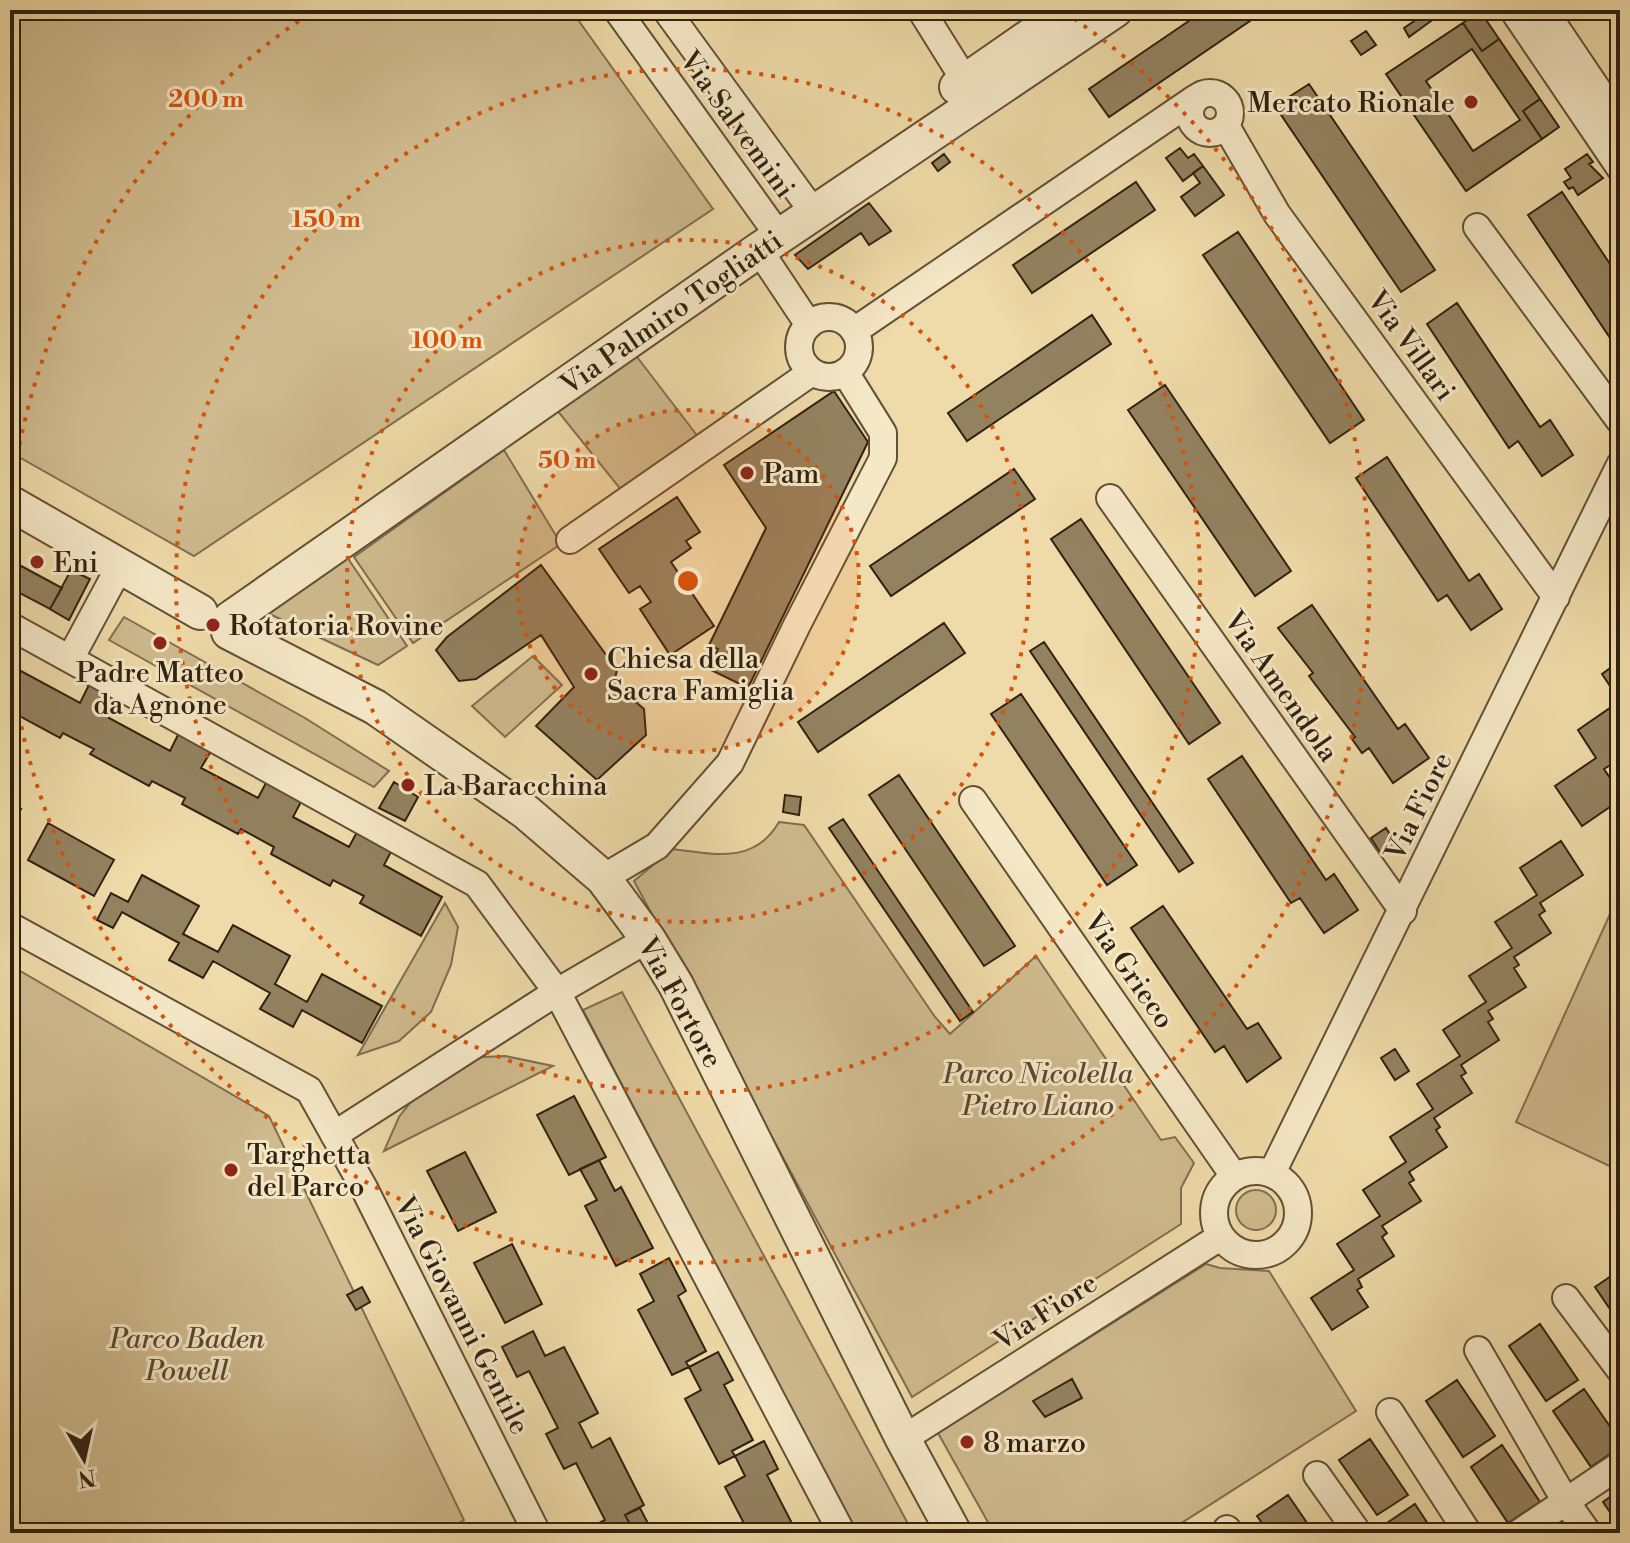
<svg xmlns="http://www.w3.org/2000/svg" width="1630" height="1543" font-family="'Libre Bodoni',serif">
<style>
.green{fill:#cfbb8f;stroke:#806e50;stroke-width:2}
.building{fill:#938260;stroke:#302111;stroke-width:2;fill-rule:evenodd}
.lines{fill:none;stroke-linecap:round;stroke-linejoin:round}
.minor-casing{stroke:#605037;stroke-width:30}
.tertiary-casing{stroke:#605037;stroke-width:38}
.minor{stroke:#f5e8c7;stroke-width:26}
.tertiary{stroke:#f5e8c7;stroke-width:34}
.ring{fill:none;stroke:#d6530c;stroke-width:4;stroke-dasharray:4 8}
.poi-dot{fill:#8f2418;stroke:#f5e8c7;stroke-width:3}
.labels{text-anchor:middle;stroke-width:6;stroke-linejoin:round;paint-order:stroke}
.poi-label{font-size:28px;fill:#302111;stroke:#f5e8c7;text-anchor:start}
.street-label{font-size:28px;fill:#302111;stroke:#f5e8c7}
.park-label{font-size:28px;font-style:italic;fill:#584830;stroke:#f5e8c7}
.centre{fill:#d6530c;stroke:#f5e8c7;stroke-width:4}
.ring-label{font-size:24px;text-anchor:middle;font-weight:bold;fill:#d6530c;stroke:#f5e8c7;stroke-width:6;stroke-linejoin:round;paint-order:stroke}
</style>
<rect width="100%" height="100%" fill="#efdba9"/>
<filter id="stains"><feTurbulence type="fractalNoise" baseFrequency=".0025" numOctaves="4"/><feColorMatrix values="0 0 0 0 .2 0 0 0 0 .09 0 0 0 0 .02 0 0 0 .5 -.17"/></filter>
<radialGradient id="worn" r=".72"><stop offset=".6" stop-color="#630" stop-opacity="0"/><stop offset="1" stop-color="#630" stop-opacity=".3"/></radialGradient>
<path class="green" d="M17,10H571L713,209L194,556L10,452V15Z
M631,349L702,442L626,496L552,404Z
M504,450L561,544L413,643L354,557Z
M345,554L407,646L378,665L259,609Z
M124,617L305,718L389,771L374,787L109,640Z
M533,656L562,685L505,737L472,706Z
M779,822L804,825L935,1017L950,1034L1036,956L1161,1140L1175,1137L1194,1163L1181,1188V1224L912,1397L634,881L672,849C714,854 754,865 779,822Z
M1620,892V1171L1516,1122Z
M445,903L458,927L451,965L431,1012L399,1041L358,1055Z
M10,965L269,1116L464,1520L443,1533H10Z
M622,992L913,1533H856L583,1010Z
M505,1056L553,1066L384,1151L399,1117L413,1099L461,1064L483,1057Z
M1236 1210a20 20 0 1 1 40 0a20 20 0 1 1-40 0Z
M1206,1264L1220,1268L1269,1271L1356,1411L1166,1533H994L938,1433Z"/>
<path class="building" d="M1205,10H1266L1109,117L1089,89Z
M1480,11L1499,39L1482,51L1463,23Z
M1426,13L1431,21L1409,37L1404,28Z
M1463,23L1482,51L1499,39L1540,99L1523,111L1542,139L1466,191L1386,74ZM1472,49L1520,120L1473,151L1426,81Z
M1366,31L1376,45L1361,55L1351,41Z
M1309,84L1435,270L1401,292L1275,106Z
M1540,99L1559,127L1542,139L1523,111Z
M1180,148L1188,158L1194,154L1203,166L1183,181L1166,158Z
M944,154L950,162L938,171L932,163Z
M1587,154L1593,162L1589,164L1603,178L1578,195L1573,187L1569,189L1564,182L1571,178L1565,169Z
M1203,166L1224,195L1195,216L1181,197L1200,183L1193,173Z
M1136,182L1155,210L1032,293L1013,265Z
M1562,192L1620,279V353L1528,215Z
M869,203L891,231L869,245L861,233L808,269L795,255Z
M1238,232L1364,420L1330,443L1203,255Z
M1457,303L1540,427L1550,420L1573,455L1542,476L1518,441L1509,448L1427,324Z
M1092,315L1111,344L967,441L948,413Z
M1165,385L1291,571L1255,596L1128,410Z
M834,391L868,442L748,688L709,669L718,649L709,645L766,528L724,465Z
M1387,457L1469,581L1479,574L1502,609L1471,630L1447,595L1438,601L1356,478Z
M1014,469L1035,499L891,596L870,566Z
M677,497L700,532L686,541L691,548L671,562L714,626L670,655L640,609L651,602L640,586L629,593L599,549Z
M1081,519L1220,723L1189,744L1051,539Z
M10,560L62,588L50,609L10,588Z
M541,565L617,670L614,683L644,709L646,735L597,780L536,726L574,687L541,635L476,679L459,681L436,650L447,637Z
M71,570L90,579L69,620L50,609Z
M1312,605L1398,729L1405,724L1429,758L1393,783L1369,748L1362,753L1352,739L1355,737L1309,676L1313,673L1278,628Z
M944,623L965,653L818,752L798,722Z
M1044,642L1193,863L1179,872L1030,651Z
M1620,661V701L1602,674Z
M19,670L80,703L89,685L118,701L109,718L170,751L179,733L211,751L201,768L258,798L267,781L302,800L293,817L349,847L358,830L393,848L384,865L442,897L421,936L360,903L364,896L333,880L330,886L271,854L274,847L241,829L238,834L182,804L185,798L152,781L149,786L90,754L94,749L63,733L60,738L10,711V686Z
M1021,694L1137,865L1107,885L991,714Z
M1620,701V759L1604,769L1620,793V800L1582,826L1555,786L1596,758L1578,730Z
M1242,756L1326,880L1334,874L1358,910L1324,933L1300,898L1291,903L1208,779Z
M899,775L1015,946L984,966L869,795Z
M394,782L418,797L405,821L379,808Z
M785,795L801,797L799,815L783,812Z
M10,803L21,809L10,829Z
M843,819L973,1012L960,1021L829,828Z
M48,823L114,860L94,896L28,860Z
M1386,828L1397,845L1381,854L1371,838Z
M1561,841L1583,875L1540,903L1545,911L1539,915L1551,933L1514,957L1519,965L1514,968L1526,987L1488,1011L1493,1019L1488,1022L1499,1040L1461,1065L1466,1073L1461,1076L1472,1093L1434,1118L1440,1127L1436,1130L1447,1147L1409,1172L1414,1180L1409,1183L1421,1201L1382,1226L1387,1233L1382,1237L1394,1256L1358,1279L1362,1287L1357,1290L1368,1307L1332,1330L1311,1298L1354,1270L1337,1244L1380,1216L1363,1190L1406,1162L1390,1137L1433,1109L1417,1084L1460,1056L1443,1030L1486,1002L1469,976L1512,948L1495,922L1537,895L1520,868Z
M142,875L199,906L183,934L218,952L233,925L290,956L275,984L307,1002L322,974L382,1006L362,1043L302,1010L293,1027L260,1009L270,993L213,961L203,978L169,960L179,943L122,912L113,928L97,920L111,893L128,902Z
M1163,906L1247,1029L1258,1023L1281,1058L1247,1082L1224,1046L1215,1052L1131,928Z
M1395,1049L1409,1071L1395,1080L1381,1058Z
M574,1096L606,1157L569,1175L537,1115Z
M465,1152L496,1212L458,1231L427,1171Z
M599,1160L615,1191L621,1187L653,1248L616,1266L585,1206L597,1200L580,1169Z
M512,1244L542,1304L505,1323L474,1263Z
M669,1258L686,1291L678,1296L706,1351L686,1362L689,1367L672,1375L638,1310L654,1301L640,1274Z
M1620,1270V1324L1595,1287Z
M362,1287L370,1302L356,1310L347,1295Z
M1540,1324L1578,1380L1546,1401L1509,1346Z
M533,1331L545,1356L564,1347L598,1413L579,1423L592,1448L610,1438L644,1505L625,1515L635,1533H597L593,1526L605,1520L576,1463L564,1469L546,1434L558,1428L529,1371L517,1377L502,1347Z
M718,1352L733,1380L724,1385L753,1440L732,1451L735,1456L719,1464L685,1399L701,1390L689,1367Z
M1072,1379L1082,1398L1045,1417L1033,1401Z
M1457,1380L1495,1436L1463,1457L1426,1401Z
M1584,1389L1620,1441V1447L1591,1467L1553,1411Z
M1370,1439L1408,1495L1377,1515L1339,1460Z
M764,1441L778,1469L767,1475L797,1533H749L725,1487L745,1476L735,1456Z
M1502,1445L1540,1502L1508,1523L1471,1467Z
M1617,1492L1620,1497V1509L1612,1515L1603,1502Z
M1288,1495L1314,1533H1269L1257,1516Z
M1415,1504L1434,1533H1389L1384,1525Z
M640,1508L653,1533H635L625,1515Z"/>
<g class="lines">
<g class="minor-casing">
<path id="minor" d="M617,10L779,236
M666,10L814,213
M921,10L974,95
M1513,10L1620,168
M1544,10L1620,123
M1190 113a20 20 0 1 1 40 0a20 20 0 1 1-40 0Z
M1226,126L1277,214L1556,597
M1477,227L1620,421
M759,250L809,325
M799 347a30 30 0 1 1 60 0a30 30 0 1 1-60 0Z
M854,331L1196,98
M1110,498L1403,911
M570,540L812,372
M10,626L477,884L557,992L842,1533
M70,659L120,566
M973,800L1234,1176
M603,878L657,846L730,763L797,625L883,458V433L845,372
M10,926L309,1090L364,1188L537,1533
M334,1135L557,992L648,939
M1214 1213a42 42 0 1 1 84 0a42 42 0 1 1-84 0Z
M1272,1173L1620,465
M1566,1298L1620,1370
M1478,1350L1566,1502L1588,1533
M1390,1412L1468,1533
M903,1439L1220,1237
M1317,1475L1358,1533
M1227,1529L1230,1533
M1519,1533L1620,1465"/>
</g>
<g class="tertiary-casing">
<path id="tertiary" d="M957,87L1068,10
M10,503L200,612
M230,619L759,250L1115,10
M229,632L375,707L526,812L603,878L648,939L676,985L903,1439L954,1533"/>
</g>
<use href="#minor" class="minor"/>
<use href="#tertiary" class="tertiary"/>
</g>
<circle cx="688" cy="581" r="171" fill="#d6530c" fill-opacity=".12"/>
<g class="ring">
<circle cx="688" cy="581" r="171"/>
<circle cx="688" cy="581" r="341"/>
<circle cx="688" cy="581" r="512"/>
<path d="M10 504A682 682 0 0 1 312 12M1064 12A682 682 0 1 1 10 658"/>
</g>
<g class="poi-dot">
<circle cx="1471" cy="102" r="8"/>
<circle cx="747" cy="473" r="8"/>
<circle cx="37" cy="562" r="8"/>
<circle cx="213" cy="625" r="8"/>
<circle cx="160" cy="643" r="8"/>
<circle cx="591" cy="674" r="8"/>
<circle cx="408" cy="785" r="8"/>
<circle cx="231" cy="1170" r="8"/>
<circle cx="967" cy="1442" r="8"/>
</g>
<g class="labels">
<g class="poi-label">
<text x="1455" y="112" text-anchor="end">Mercato Rionale</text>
<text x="763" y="483">Pam</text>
<text x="53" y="572">Eni</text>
<text x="229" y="635">Rotatoria Rovine</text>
<text x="607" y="668">Chiesa della<tspan x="607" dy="32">Sacra Famiglia</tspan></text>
<text x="160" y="682" text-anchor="middle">Padre Matteo<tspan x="160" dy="32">da Agnone</tspan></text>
<text x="424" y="795">La Baracchina</text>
<text x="247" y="1164">Targhetta<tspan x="247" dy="32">del Parco</tspan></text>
<text x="983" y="1452">8 marzo</text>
</g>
<g class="street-label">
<text transform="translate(738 124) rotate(54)" y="10">Via Salvemini</text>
<text transform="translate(671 312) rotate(-35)" y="10">Via Palmiro Togliatti</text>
<text transform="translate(1412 345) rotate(54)" y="10">Via Villari</text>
<text transform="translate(1282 686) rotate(55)" y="10">Via Amendola</text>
<text transform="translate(1418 806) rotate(-64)" y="10">Via Fiore</text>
<text transform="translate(1130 970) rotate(55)" y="10">Via Grieco</text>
<text transform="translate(681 1002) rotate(61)" y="10">Via Fortore</text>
<text transform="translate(1045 1311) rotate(-33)" y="10">Via Fiore</text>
<text transform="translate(463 1315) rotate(63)" y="10">Via Giovanni Gentile</text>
</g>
<g class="park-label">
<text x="1038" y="1083">Parco Nicolella<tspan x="1038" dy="32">Pietro Liano</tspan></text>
<text x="187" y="1348">Parco Baden<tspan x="187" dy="32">Powell</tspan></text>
</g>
</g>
<circle cx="688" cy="581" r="12" class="centre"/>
<g class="ring-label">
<text x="206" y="107">200 m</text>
<text x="326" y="227">150 m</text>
<text x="447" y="348">100 m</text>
<text x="567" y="468">50 m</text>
</g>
<rect width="1630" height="1543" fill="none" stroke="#efdba9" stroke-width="40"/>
<rect x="12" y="12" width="1606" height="1519" fill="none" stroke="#302111" stroke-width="4"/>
<rect x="20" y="20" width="1590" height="1503" fill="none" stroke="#302111" stroke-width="2"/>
<g transform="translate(84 1459) rotate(171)" stroke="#f5e8c7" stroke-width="6" paint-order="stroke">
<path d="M0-6L14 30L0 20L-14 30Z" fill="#302111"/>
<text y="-12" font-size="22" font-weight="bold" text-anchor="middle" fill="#302111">N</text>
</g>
<rect width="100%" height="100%" filter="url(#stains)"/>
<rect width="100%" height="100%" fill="url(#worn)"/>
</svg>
